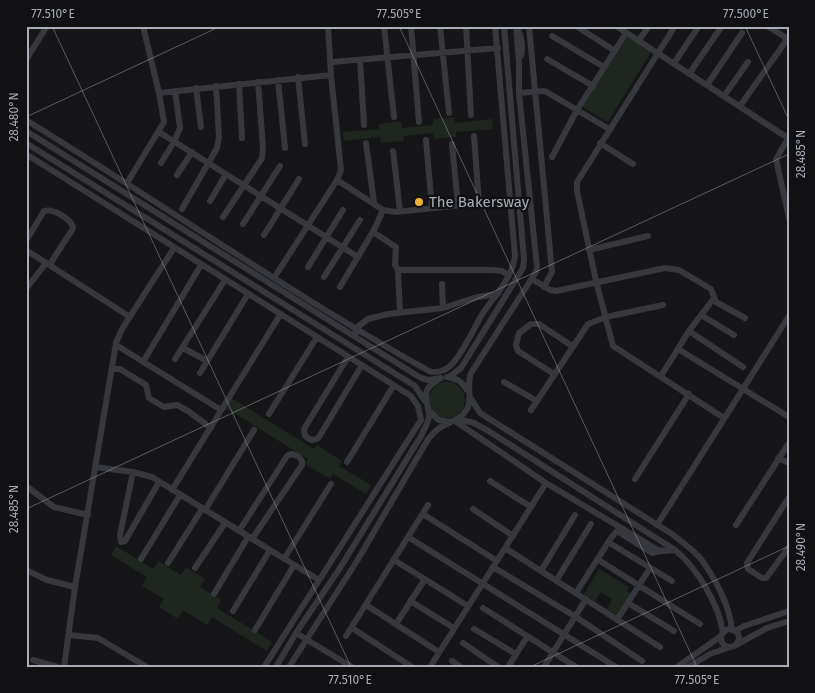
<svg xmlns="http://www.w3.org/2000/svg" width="815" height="693" font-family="'Fira Sans',sans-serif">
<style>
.green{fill:#1e261f}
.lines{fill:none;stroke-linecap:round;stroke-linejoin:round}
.minor{stroke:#37383d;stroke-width:6}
.ticks{fill:none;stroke:#a8adb8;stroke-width:1;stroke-opacity:0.45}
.poi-dot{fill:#f2b134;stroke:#111113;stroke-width:2}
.labels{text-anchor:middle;stroke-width:4.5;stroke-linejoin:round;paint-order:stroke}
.poi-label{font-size:15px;fill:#a8adb8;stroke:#111113;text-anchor:start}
.neatline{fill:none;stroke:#a8adb8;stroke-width:2}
.ticks-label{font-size:12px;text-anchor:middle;fill:#a8adb8}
</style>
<rect width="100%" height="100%" fill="#161618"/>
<path class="green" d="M627,37L651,52L608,122L582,107Z
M454,117L455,123L492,119L493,129L456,132V137L434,139L433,133L403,136L404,141L381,143L380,137L344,141L343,132L379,129V124L401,121L402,128L433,125V119Z
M429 400a18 18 0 1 1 36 0a18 18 0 1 1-36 0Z
M230,397L314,449L317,445L342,461L339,466L371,485L366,494L333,474L330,479L305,464L308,459L224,407Z
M116,546L153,569L158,561L181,575L186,567L205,579L200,587L221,600L217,608L272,642L267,651L212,617L207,625L183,610L178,619L159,607L164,599L142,586L147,577L111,555Z
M599,569L629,587L627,591L632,594L618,616L607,609L612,599L601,592L595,601L584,594Z"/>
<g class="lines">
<path class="minor" d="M384,26L394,117
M411,26L419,122
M440,26L449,113
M466,26L471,115
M529,26L552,272L544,287
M576,26L615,51
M616,26L788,138
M675,26L577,182V191L596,281L613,346L724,418
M517,27C522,37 523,46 521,56
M552,36L604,67
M639,40L649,26
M547,59L593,86
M26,60L47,26
M360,60L364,125
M332,62L498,48
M674,63L699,26
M689,74L722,26
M298,77L305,144
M278,80L285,148
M239,84L242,138
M707,85L742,33
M196,88L201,127
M159,93L331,75
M519,93L545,91L609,129
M724,96L748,62
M740,106L786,41L785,37L767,26
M26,120C161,203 291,294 429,371C438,374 447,370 453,363C464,350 473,331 481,316C493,297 512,280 515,256L495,26
M26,131L421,378L428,380L441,378
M159,132L358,257
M474,136L479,203
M789,137L776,159L789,218
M426,140L432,208
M26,143L415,386L425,401
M366,143L374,203
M600,143L633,164
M452,144L458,205
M393,151L400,211
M26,154L411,396L418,406L421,420L417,426L264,667
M552,157L577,110L626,33
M161,163L174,142L180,128L175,91
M177,175L192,152
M337,180L383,210L396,212L510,200
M127,183L164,122L159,93L143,26
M210,201L226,174
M182,209L217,148L219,137L216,86
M223,217L262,158L263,147L258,82
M243,224L280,166
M373,232L396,247L395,265L398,270H492L502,271L508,275
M264,235L299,179
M26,241L44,211C54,208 70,219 73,227L72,230L50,264
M26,250L130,317
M589,250L648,236
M308,267L343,210
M398,270L400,312
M324,277L360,220
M274,278L337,180L341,170L331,75L328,26
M532,279L550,290L556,291L665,268L679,270L711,289L716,302L745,318
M442,284L443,308
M340,287L375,228L383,210
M26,289L46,263
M701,315L734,335
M689,331L743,367
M356,333L355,329L368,319L388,314L443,308L477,297L498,294
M116,345L221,410
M183,348L207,361
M678,349L789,417
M348,357L304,429L305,436L311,440L317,439L319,437L362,365
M175,359L225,280
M143,362L201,265
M112,369H120L146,385L149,398L164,407L177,405L188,411L211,428
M200,373L248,294
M554,374L518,351L516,345L519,333L531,324H539L572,346
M661,376L689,331L714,298
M447,377C457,378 462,382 467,390
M449,377L461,368L523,268L524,259L504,26
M504,382L537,401
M470,397L480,413L672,534C682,542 692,549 701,559C715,578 730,606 732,630
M531,410L588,324L606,317L663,305
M429,411L439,420L450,422
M269,414L317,337
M457,419L474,423L487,430L675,550C697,568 719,604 723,633
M455,421L546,483L658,550L666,551L675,550
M778,458L789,463
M347,462L394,385
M95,467L133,472L152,477L319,580
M133,472L120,535L121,542L125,541L159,482
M635,479L689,394
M490,481L531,507
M26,486L54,507L88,515
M172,490L280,315
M789,497L747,563L748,569L762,578H766L789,547
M473,509L513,536
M205,510L254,430
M423,514L497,561
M657,525L789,316
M736,525L789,443
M239,531L287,456L291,454L298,456L302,461V465L252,539
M408,537L616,667
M608,542L672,581
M505,548L660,647
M141,559L180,495
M284,559L331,484
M597,559L700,624
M394,560L468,606
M168,563L202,509
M493,567L576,617L642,661
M195,568L225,523
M26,570L47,580L75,587
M541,571L575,515
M556,581L591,524
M576,593L611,538L617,531L652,553L661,551
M214,594L248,537
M410,601L454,628
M628,603L674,631
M366,605L439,652
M483,608L576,667
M233,611L270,550
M617,620L650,568
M396,624L425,579
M352,628L412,667
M474,629L516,654
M721 638a9 9 0 1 1 18 0a9 9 0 1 1-18 0Z
M255,630L294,565
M735,631L744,626L789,611
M296,633L352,667
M69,635L98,638L147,667
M346,636L428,505
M463,643L498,667
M736,645L767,628L789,621
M33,660L58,667
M452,661L461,667
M64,667L75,587L116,343L122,329L174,248
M276,667L296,633L340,568L421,436C424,430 428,423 429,417C429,401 418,391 438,380
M289,667L357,561L427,441C431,435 435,431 441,427C451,421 462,419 467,409C473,398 466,386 471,373L536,272L537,267L519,93V63L516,26
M430,667L546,483
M508,667L527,637
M544,667L586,599
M677,667L721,636
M688,667L710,654L730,647"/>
</g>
<path class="ticks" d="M52,26L351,667M399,26L697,667M745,26L789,120M26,117L221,26M26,509L789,154M530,667L789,546"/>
<circle class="poi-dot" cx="419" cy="202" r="5"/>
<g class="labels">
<g class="poi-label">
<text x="429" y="207">The Bakersway</text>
</g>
</g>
<rect width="815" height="693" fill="none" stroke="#111113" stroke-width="55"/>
<rect x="28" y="28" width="760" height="638" class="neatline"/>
<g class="ticks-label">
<text x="53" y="18">77.510°E</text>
<text x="399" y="18">77.505°E</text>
<text x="746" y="18">77.500°E</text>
<text transform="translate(14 117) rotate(-90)" y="4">28.480°N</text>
<text transform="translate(801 154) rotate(-90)" y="4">28.485°N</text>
<text transform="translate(14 509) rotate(-90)" y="4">28.485°N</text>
<text transform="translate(801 547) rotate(-90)" y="4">28.490°N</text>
<text x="350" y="684">77.510°E</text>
<text x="697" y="684">77.505°E</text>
</g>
</svg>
